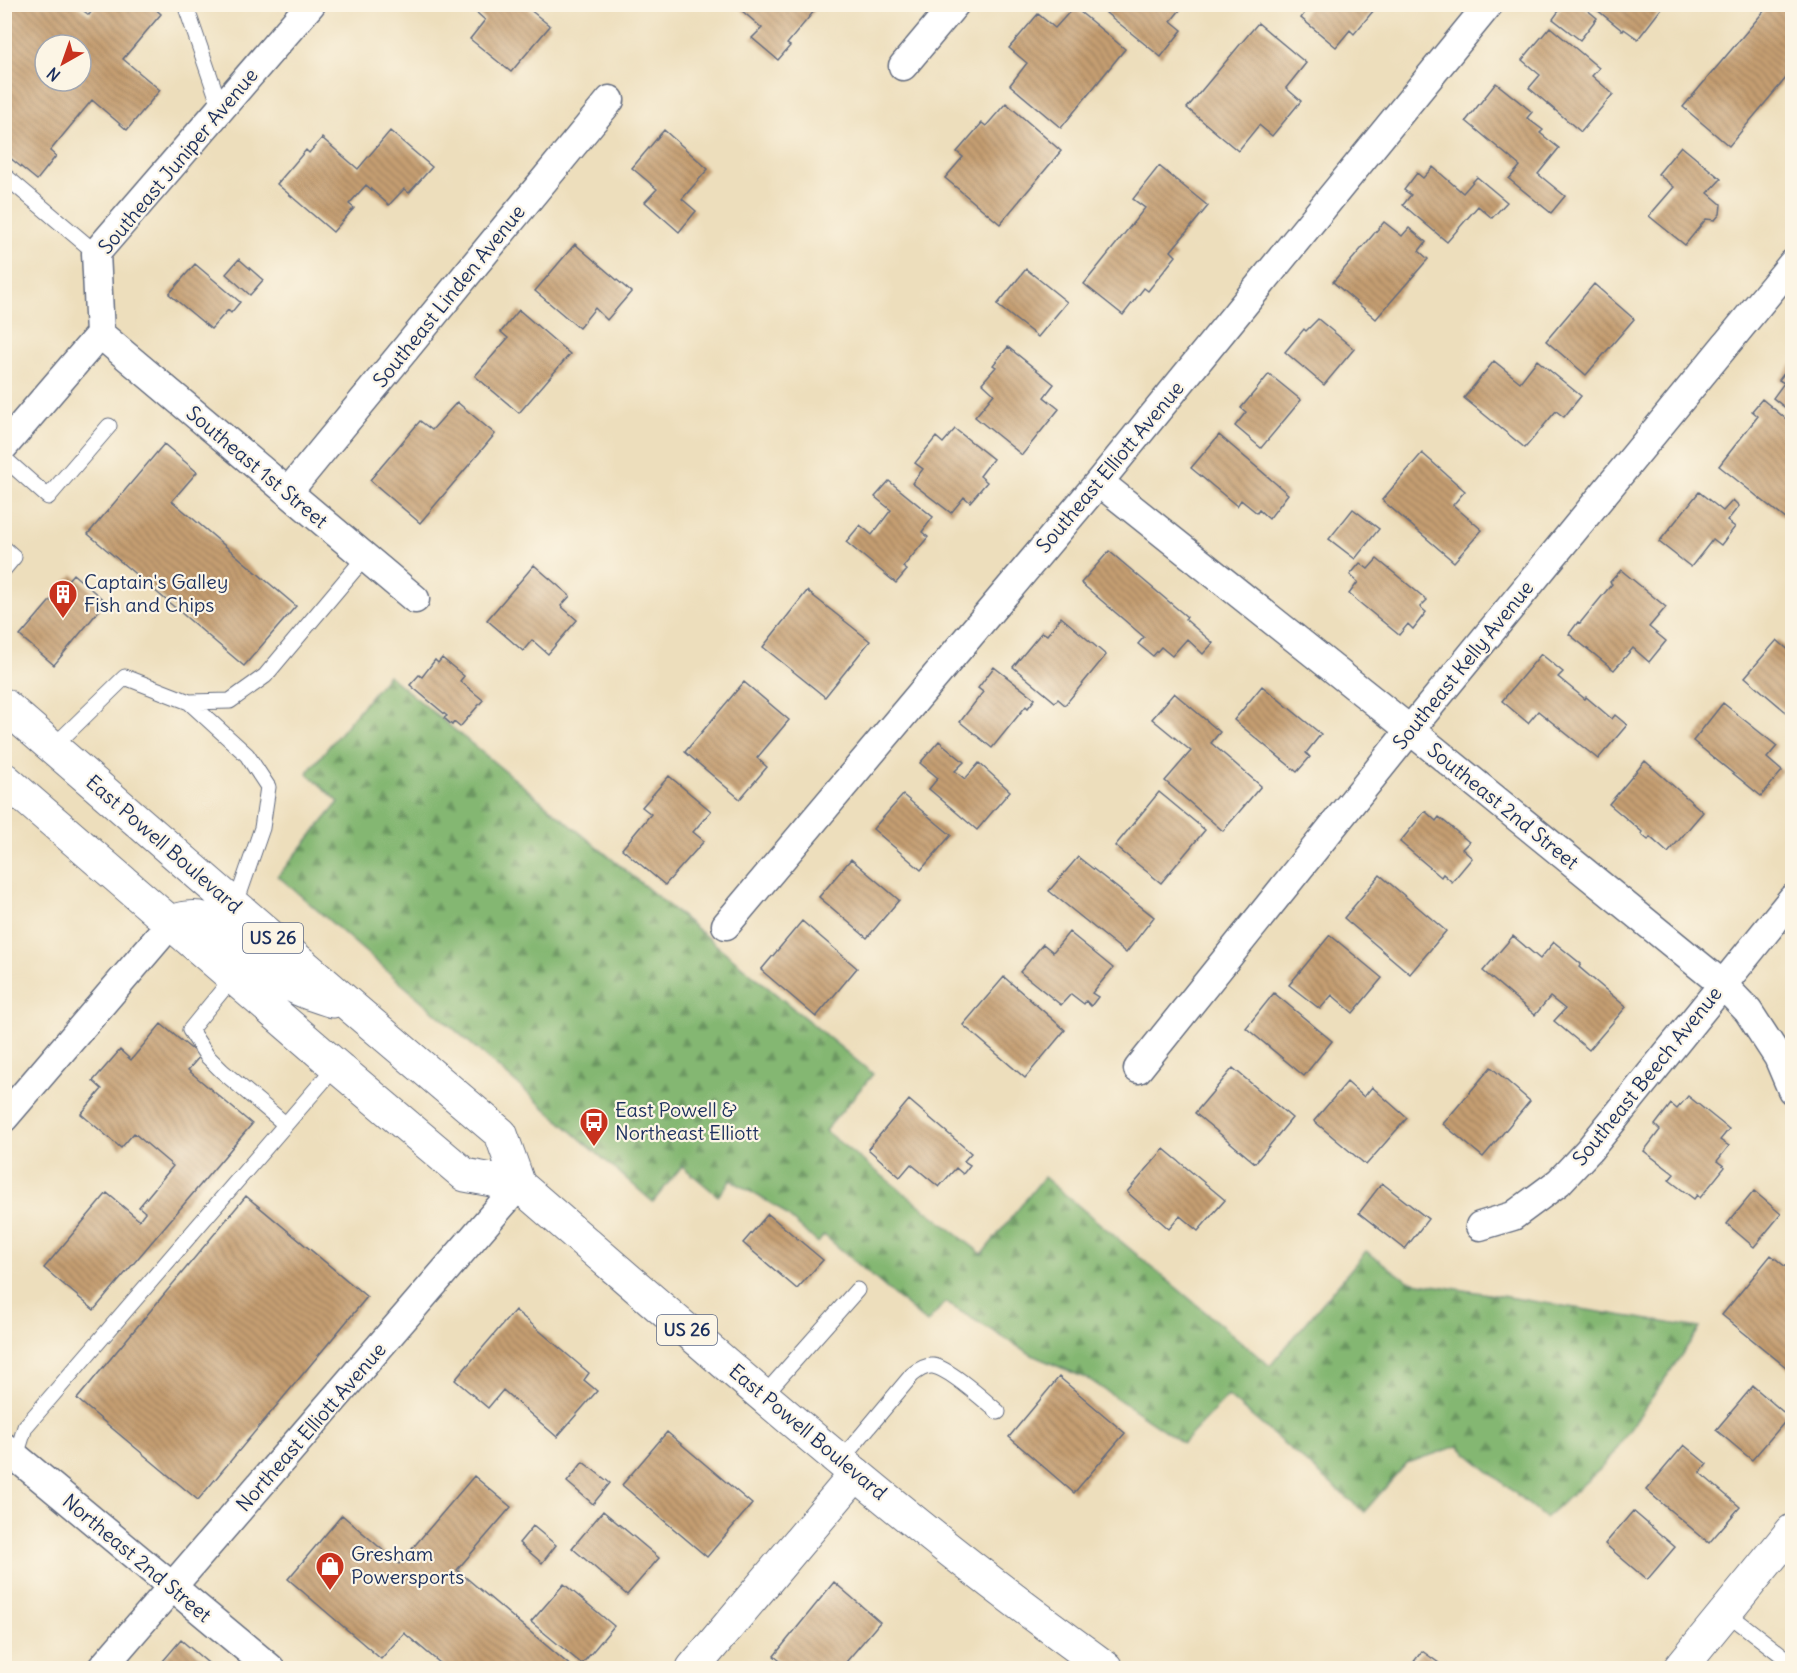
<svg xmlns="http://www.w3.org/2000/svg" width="1797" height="1673" font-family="Delius,sans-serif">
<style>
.forest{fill:url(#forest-firs);stroke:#507368;stroke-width:1.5}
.building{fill:url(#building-back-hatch);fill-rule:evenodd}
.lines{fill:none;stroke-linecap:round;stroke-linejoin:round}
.service-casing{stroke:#646c7f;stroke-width:17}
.minor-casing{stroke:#646c7f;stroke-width:31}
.tertiary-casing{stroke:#646c7f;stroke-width:35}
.primary-casing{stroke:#646c7f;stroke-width:35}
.service{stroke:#fff;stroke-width:15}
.minor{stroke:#fff;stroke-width:28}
.tertiary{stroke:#fff;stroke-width:33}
.primary{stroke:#fff;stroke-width:33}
.labels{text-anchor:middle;stroke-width:4.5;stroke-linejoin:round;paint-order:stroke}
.shield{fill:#fcf5e5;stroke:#5e6a86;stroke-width:1.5}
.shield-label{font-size:18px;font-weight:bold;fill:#1b2f5e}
.street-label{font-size:20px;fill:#1b2f5e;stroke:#fcf5e5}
.poi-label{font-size:20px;fill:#1b2f5e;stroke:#fcf5e5;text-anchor:start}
</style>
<defs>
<pattern id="forest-firs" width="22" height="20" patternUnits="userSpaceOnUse" patternTransform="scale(1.5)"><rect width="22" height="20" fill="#84b772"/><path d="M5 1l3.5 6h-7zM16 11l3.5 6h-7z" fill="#6b9561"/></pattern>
<pattern id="building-back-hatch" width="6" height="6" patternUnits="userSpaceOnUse" patternTransform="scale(1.5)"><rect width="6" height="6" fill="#c59e71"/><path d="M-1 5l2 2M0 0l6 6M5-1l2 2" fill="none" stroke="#9f8160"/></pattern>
</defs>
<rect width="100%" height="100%" fill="#fcf5e5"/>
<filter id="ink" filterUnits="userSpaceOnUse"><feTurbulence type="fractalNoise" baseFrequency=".0167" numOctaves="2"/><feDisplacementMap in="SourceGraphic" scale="12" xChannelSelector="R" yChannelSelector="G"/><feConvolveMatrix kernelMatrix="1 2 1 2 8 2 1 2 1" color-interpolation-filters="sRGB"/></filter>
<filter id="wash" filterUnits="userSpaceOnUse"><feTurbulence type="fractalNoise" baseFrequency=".008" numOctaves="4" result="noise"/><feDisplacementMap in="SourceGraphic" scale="24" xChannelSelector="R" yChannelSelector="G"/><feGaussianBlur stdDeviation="1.35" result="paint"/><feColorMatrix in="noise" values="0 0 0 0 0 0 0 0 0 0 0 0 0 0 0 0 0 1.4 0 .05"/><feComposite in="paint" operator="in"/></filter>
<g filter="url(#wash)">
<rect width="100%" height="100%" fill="#eddebc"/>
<path class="forest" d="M388,675L873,1074L825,1131L982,1254L1044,1177L1270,1366L1366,1251L1408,1281L1700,1328L1606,1464L1545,1518L1458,1446L1407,1463L1364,1512L1228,1396L1183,1443L1090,1380L1034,1356L945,1302L927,1323L824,1235L818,1243L777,1207L731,1180L718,1196L682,1166L653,1202L278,876L339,802L307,773Z"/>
<g id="blocks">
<path class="building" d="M97,4H150L161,14L123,59L160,90L127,130L92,100L50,151L56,156L37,180L4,153V5H76L89,15ZM45,45H81V81H45Z
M467,4H533L529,9L550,26L511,72L470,39L485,20Z
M734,4H807L815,10L787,44L790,46L778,60L752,38L762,28Z
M1113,4H1185L1171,21L1182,30L1161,57L1106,13Z
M1311,4H1379L1354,34L1350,30L1336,47L1301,18Z
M1564,4H1580L1597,18L1580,40L1553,19Z
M1590,4H1665L1638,39L1624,29L1623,31Z
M1770,4H1785L1792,11V71L1729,146L1683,107Z
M1074,7L1125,49L1061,128L1010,85L1027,63L1009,48L1038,14L1055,28Z
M1258,23L1306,63L1286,88L1301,101L1272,136L1259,125L1238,151L1187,108Z
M1550,27L1599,68L1592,76L1613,94L1581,132L1529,88L1540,75L1522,60Z
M1496,83L1532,112L1527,118L1543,130L1540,133L1559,148L1538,174L1565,196L1551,213L1509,179L1520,166L1466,121Z
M1006,103L1061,151L1000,224L945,178L963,157L957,152L982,123L986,126Z
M664,130L708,169L682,199L696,211L679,232L645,202L657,189L632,168Z
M390,131L432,167L409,193L404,189L389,205L366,185L349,204L354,208L333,232L277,184L306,150L309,153L322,138L358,169Z
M1681,146L1721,179L1708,193L1721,204L1720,214L1715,220L1706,219L1685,245L1649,216L1674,187L1658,174Z
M1159,166L1208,206L1171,251L1176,256L1148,291L1144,288L1123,315L1084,284L1145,208L1133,199Z
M1433,167L1463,193L1477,177L1507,202L1492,218L1478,206L1447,242L1403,205L1411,195L1404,190L1417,173L1423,178Z
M1384,222L1402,236L1409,228L1426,242L1419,251L1428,259L1376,319L1333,282Z
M575,244L631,292L607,320L595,308L579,328L535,291Z
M239,259L263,280L250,295L226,274Z
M195,264L240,302L231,313L228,310L211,329L169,294Z
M1026,269L1067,302L1038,337L997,305Z
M1594,284L1634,319L1586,375L1546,341Z
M519,310L570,354L519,413L475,376L508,338L501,332Z
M1318,319L1354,349L1324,385L1285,352L1304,329L1306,331Z
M1008,347L1054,384L1044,397L1059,409L1022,455L975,417L994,394L982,383L996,367L993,365Z
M1537,360L1581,396L1564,417L1556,411L1525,448L1464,398L1494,361L1520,382Z
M1792,363V413L1773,398L1784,383L1779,380Z
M1269,374L1301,400L1261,448L1235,426L1246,412L1241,408Z
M1762,399L1792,424V524L1719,466L1758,416L1752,411Z
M457,402L495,434L420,523L370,480L420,421L432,430Z
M955,429L993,459L980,476L987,482L970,502L964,497L951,513L912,483L923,469L915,463L936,437L943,443Z
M1219,435L1288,494L1269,519L1259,510L1257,513L1241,500L1237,506L1191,468Z
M164,444L197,472L172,501L296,606L244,666L88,534Z
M1422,453L1465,491L1453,505L1482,530L1454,562L1382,500Z
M889,481L933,517L922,532L928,537L903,567L907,570L896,583L846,542L860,525L872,535L891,510L875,497Z
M1699,492L1723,511L1733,500L1739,506L1727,521L1735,527L1721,545L1713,539L1691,567L1659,542Z
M1353,509L1379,529L1355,559L1329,539Z
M1109,551L1187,617L1185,619L1213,643L1203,654L1187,639L1172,656L1161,647L1153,656L1138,644L1144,637L1081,583Z
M1377,559L1427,600L1420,607L1426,612L1413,629L1408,624L1399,635L1349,594L1358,582L1350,575L1360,563L1368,569Z
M534,565L570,596L561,606L577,620L548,654L532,640L523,651L487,620Z
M1621,570L1666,607L1649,627L1666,641L1649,662L1633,648L1614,670L1569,634L1578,622L1580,623L1612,584L1610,582Z
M73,574L106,602L54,665L20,636Z
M807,591L870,641L825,697L763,647Z
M1061,617L1106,655L1065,705L1058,699L1055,702L1013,667L1042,632L1047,635Z
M1777,640L1792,653V717L1745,677Z
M1541,654L1563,672L1558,677L1585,699L1586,697L1612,719L1615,715L1627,725L1598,759L1538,711L1528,723L1502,701Z
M442,658L464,676L460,681L483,700L460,727L454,722L452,725L444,718L447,716L410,685L419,675L422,677L435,660L438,663Z
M994,667L1035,699L1028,708L1026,706L992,748L960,722L983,692L978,688Z
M744,682L789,720L757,758L767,767L740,799L685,752Z
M1262,686L1321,734L1306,753L1310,757L1297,772L1234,720Z
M1174,693L1220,732L1211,743L1261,786L1223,831L1165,781L1191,751L1152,719Z
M1723,703L1777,746L1767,758L1782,771L1761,796L1693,741Z
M939,741L964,762L955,771L965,779L979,763L1010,791L977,830L929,789L938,778L920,763Z
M1645,761L1703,812L1668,853L1650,837L1648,840L1641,834L1642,832L1609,804Z
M669,776L711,811L693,832L704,841L665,885L622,849L651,814L642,807Z
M1159,792L1205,830L1161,883L1115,846Z
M903,795L951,835L921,870L873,829Z
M1425,811L1436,821L1439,817L1469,842L1462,849L1472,858L1452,882L1443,874L1441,877L1400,842Z
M1078,857L1154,917L1126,953L1049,891Z
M851,859L899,900L867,938L819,897Z
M1380,875L1446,931L1410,974L1344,918Z
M802,921L857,968L816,1017L761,970Z
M1069,932L1113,968L1092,993L1098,997L1091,1006L1086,1001L1084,1004L1071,994L1061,1005L1020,972L1043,944L1053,952Z
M1330,935L1382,978L1353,1013L1332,995L1320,1009L1289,985Z
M1513,936L1540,959L1554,942L1581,964L1579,967L1626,1007L1589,1050L1554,1021L1565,1009L1550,997L1535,1015L1483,971Z
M1004,977L1065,1030L1025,1078L963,1025Z
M1274,993L1332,1041L1304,1076L1246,1028Z
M161,1024L200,1056L188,1070L252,1124L94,1310L44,1268L107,1193L139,1220L145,1212L139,1207L173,1166L134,1133L121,1148L81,1114L102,1089L93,1081L120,1050L131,1060Z
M1491,1067L1530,1101L1483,1157L1443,1124Z
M1233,1068L1292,1118L1255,1163L1195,1113Z
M1347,1082L1364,1097L1372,1087L1407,1118L1366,1165L1314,1121Z
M1688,1096L1729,1129L1720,1140L1729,1146L1717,1161L1725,1167L1700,1198L1697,1195L1694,1199L1669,1180L1674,1174L1644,1151L1660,1130L1655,1125L1671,1104L1677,1109Z
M909,1100L971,1153L964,1161L970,1165L963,1174L956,1168L939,1187L911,1164L900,1177L868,1149Z
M1164,1149L1225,1200L1198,1231L1180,1216L1169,1229L1127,1192Z
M1382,1183L1428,1219L1405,1249L1359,1213Z
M1754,1191L1781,1214L1754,1247L1727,1224Z
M246,1196L367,1297L198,1500L77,1399Z
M768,1214L823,1260L797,1289L743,1243Z
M1771,1255L1792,1272V1291L1786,1299L1792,1304V1372L1722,1315Z
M515,1310L589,1373L584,1380L597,1391L557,1437L503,1390L488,1408L455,1380Z
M1059,1377L1125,1433L1074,1493L1009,1437Z
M1753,1386L1789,1417L1752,1460L1716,1430Z
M667,1432L752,1504L707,1557L622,1485Z
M1684,1445L1707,1464L1700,1473L1740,1507L1709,1543L1646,1490Z
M583,1462L610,1483L593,1504L567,1482Z
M474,1476L511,1507L457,1570L573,1668H446L404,1633L381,1659L288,1579L342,1515L399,1564Z
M603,1511L659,1558L627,1595L572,1548Z
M1633,1511L1675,1547L1647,1580L1605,1544Z
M533,1526L556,1545L542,1563L519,1543Z
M834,1582L880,1622L841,1668H789L774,1656Z
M564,1584L614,1626L582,1664L531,1622Z
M181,1640L214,1668H157Z
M1422,1651L1446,1668H1409Z"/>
</g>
</g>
<g filter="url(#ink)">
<use href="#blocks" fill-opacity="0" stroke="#646c7f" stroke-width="1.5"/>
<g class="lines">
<g class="service-casing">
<path id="service" d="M185,4L221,109
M4,175L96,253
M4,458L48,497L109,426
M4,548L14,557L4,569
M189,702L247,755L268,787L262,828L235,906
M53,747L125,677L189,702L230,701L265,676L365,557
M234,976L190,1030L207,1056L222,1071L285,1124
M764,1395L857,1290
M841,1460L912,1375C918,1370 925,1365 933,1366C949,1368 985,1401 998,1412
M4,1469L16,1456L25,1427L336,1066
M1726,1612L1792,1663"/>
</g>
<g class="minor-casing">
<path id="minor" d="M903,66L955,4
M100,334L415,599
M4,446L100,334L96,253L311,4
M1099,482L1410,730L1722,984L1748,1011L1778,1057L1792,1090
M288,492L610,100
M726,925L1099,482L1489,4
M1138,1069L1410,730L1792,264
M4,1118L172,922
M1480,1226L1513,1216L1559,1182L1589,1150L1792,899
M4,1447L270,1668
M102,1668L519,1185"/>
</g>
<g class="tertiary-casing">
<path id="tertiary" d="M693,1668L856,1474
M1680,1668L1792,1531"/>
</g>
<g class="primary-casing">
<path id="primary" d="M4,705L354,1009L501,1134L519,1185
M4,779L336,1066L465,1175L519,1185C656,1303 791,1423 932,1536C989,1582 1047,1625 1106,1668
M172,922C181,918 194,916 204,919C230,928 261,966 285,981C299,991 317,996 333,1001"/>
</g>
<use href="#service" class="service"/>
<use href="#minor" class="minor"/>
<use href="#tertiary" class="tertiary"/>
<use href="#primary" class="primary"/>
</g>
</g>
<defs>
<g id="building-pin" transform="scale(1.5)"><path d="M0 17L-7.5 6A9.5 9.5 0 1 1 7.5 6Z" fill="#c8321e" stroke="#fcf5e5"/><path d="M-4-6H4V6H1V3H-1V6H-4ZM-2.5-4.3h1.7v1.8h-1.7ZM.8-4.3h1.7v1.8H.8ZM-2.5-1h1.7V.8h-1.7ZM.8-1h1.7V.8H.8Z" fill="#fff"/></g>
<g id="bus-pin" transform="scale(1.5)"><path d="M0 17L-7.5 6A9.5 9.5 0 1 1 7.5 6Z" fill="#c8321e" stroke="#fcf5e5"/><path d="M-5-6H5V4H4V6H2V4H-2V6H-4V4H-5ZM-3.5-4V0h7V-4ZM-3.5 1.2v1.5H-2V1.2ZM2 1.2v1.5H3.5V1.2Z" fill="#fff"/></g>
<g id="shop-pin" transform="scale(1.5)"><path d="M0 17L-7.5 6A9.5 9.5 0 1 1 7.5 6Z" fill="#c8321e" stroke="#fcf5e5"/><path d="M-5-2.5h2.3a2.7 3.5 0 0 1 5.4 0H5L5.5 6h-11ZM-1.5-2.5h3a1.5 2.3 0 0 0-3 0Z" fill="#fff"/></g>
</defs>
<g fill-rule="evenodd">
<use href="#building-pin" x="63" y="594"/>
<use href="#bus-pin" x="594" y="1122"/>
<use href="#shop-pin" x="330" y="1566"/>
</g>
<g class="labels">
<g class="shield">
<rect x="243" y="923" width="60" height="30" rx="4.5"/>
<rect x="657" y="1315" width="60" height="30" rx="4.5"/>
</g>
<g class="shield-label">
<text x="273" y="944">US 26</text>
<text x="687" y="1336">US 26</text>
</g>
<g class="street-label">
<text transform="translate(178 161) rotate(-50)" y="7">Southeast Juniper Avenue</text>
<text transform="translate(449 296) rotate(-51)" y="7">Southeast Linden Avenue</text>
<text transform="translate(257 467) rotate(40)" y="7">Southeast 1st Street</text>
<text transform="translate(1110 467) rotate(-50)" y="7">Southeast Elliott Avenue</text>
<text transform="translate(1463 665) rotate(-51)" y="7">Southeast Kelly Avenue</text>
<text transform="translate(1503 806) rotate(39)" y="7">Southeast 2nd Street</text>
<text transform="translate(164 844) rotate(41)" y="7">East Powell Boulevard</text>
<text transform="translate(1647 1076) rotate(-51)" y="7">Southeast Beech Avenue</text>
<text transform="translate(311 1427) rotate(-49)" y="7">Northeast Elliott Avenue</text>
<text transform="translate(808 1432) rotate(40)" y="7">East Powell Boulevard</text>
<text transform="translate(137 1558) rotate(40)" y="7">Northeast 2nd Street</text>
</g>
<g class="poi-label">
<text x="84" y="589">Captain's Galley<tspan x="84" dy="23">Fish and Chips</tspan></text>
<text x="615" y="1117">East Powell &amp;<tspan x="615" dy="23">Northeast Elliott</tspan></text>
<text x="351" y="1561">Gresham<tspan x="351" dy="23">Powersports</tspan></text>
</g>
</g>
<rect width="1797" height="1673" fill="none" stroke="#fcf5e5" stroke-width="24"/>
<g transform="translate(63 63) rotate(220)"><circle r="28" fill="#fcf5e5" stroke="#a2a6af" stroke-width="1.5"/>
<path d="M0-4.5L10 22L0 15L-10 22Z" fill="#c8321e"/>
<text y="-9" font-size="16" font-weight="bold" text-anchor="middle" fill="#1b2f5e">N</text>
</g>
</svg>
